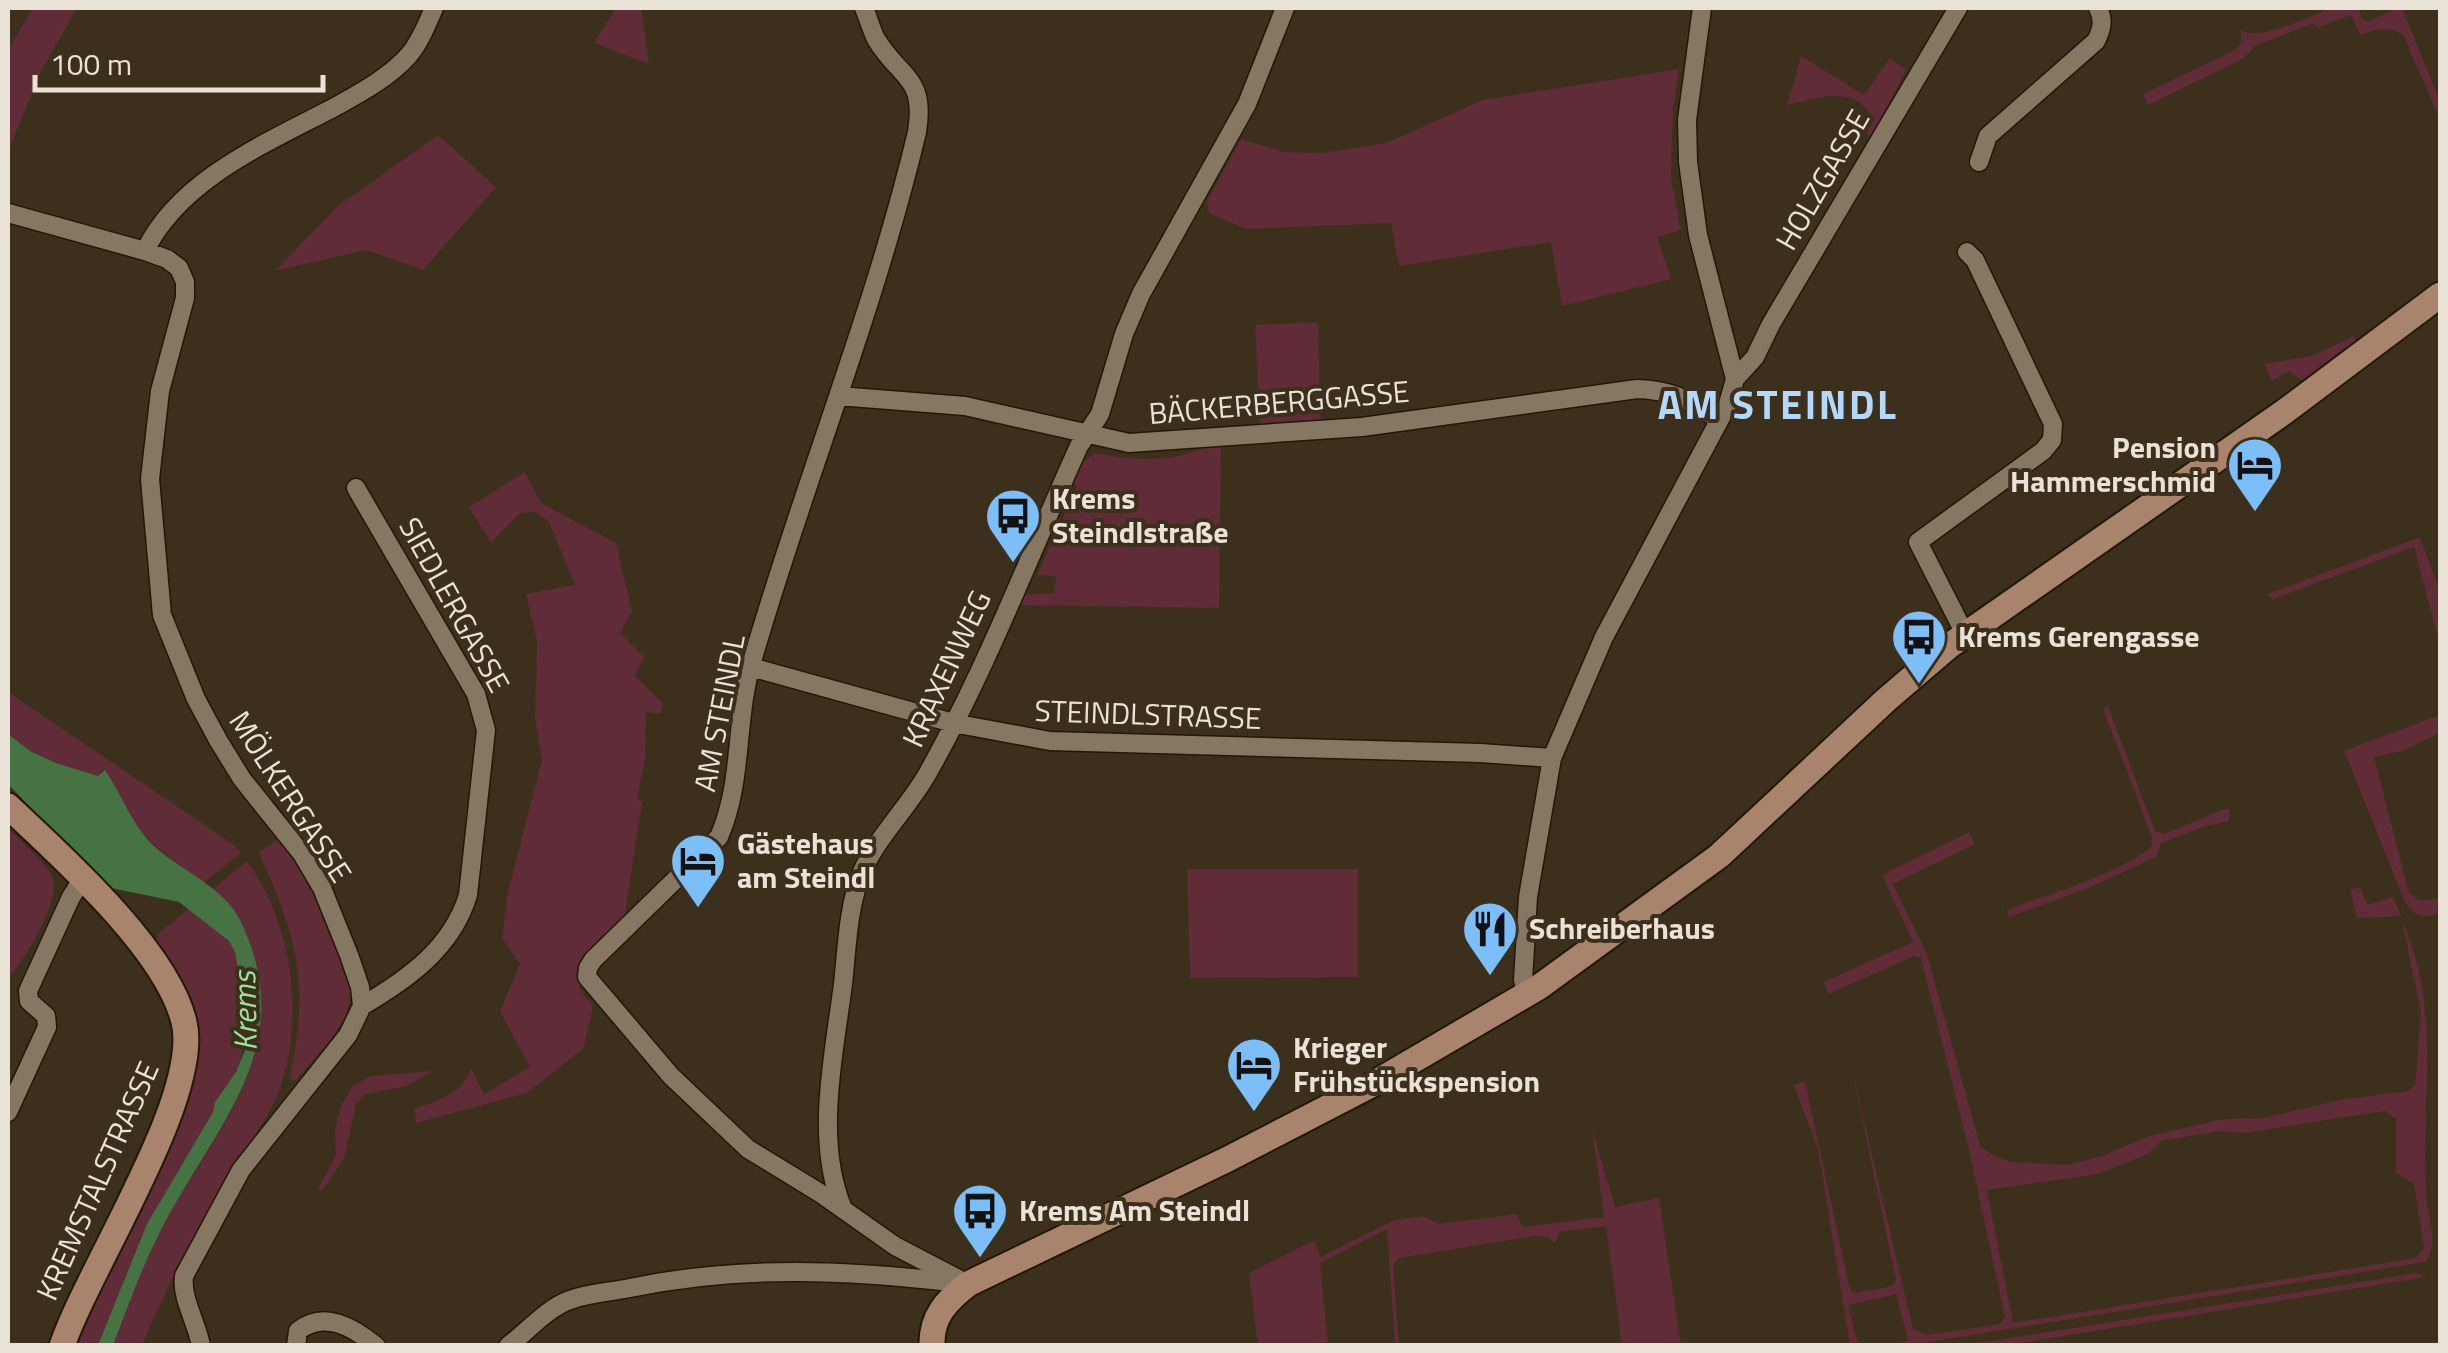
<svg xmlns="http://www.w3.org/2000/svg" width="2448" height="1353" font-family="'Titillium Web',sans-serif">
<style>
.green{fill:#5f2c37;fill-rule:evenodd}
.water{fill:#457344}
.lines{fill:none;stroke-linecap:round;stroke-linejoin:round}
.street-casing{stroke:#231706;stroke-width:21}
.secondary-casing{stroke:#231706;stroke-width:29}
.street{stroke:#857762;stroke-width:18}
.secondary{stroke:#a7846b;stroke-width:25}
.labels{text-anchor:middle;stroke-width:8;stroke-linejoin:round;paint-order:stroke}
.street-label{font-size:30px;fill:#eae2d7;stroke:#3c301d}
.poi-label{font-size:30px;font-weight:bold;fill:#eae2d7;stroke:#3c301d;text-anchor:start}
.water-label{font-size:32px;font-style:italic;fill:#9de29c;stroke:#3c301d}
.district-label{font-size:40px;font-weight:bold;letter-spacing:2.5px;fill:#b4d8f9;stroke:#3c301d}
</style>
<rect width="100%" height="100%" fill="#3c301d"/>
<path class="green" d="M33,8H77L41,71L8,152V50Z
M616,8H641L649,64L594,43Z
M2331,8H2358L2362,19L2368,21L2390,12L2391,8H2402L2440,101V119L2403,35C2387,25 2377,29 2360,35L2351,15L2317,28L2314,23L2255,46L2242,59L2148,105L2143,94L2233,51L2241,43V30C2261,42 2309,16 2331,8Z
M1801,56L1864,95L1890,58L1906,70L1871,137L1861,131L1870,114C1853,84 1814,99 1787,105Z
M1679,69L1673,108L1671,179L1681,230L1657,237L1671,279L1562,306L1551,242L1399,266L1391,223L1246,229L1209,213L1207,201L1241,139L1283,152L1322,153L1386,143L1483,100Z
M438,135L496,187L423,270L366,250L275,271L338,206Z
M1318,322L1321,423L1260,426L1255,325Z
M2354,336L2357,345L2305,383L2289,371L2272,381L2264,364L2312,356Z
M1205,447H1221L1219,608L1014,605L1020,595L1054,593L1056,576L1037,575L1077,486L1071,482L1079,465L1095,453C1131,460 1171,464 1205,447Z
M525,472L541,503L616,543L632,611L620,633L644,657L635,676L663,704L661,714L646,712L645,759L637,800L642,801L625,914L588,955L582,965L579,988L593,1006L584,1048L527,1093L416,1123L414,1109C437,1101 463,1094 471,1068L484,1094L530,1067L500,1011L520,964L502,938L508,892L542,760L535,719L537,642L526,594L575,585L549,522L536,512L520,513L491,543L469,507Z
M2420,537L2440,592V646L2414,547L2273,599L2267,594Z
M8,692L234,845L241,853L203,883C180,865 154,849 137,826C124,809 117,788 104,770L98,776L56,763L30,751L8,734Z
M2108,706L2155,831L2164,834L2224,809L2230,810L2229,821L2202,827L2161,843L2156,857L2086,889L2009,917L2007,910C2048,894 2118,874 2151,847L2152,837L2103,709Z
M2440,715V733L2402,751L2374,757L2409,893L2420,900L2440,899V913C2424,919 2414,917 2405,902L2344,751Z
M8,828C21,842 40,857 51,874C65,898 23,961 8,979Z
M1969,832L1975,844L1893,884L1927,954L1980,1145L1992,1155L2011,1162L2068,1165L2102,1156L2146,1137L2223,1119L2264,1118L2340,1100L2408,1091L2415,1085L2421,1012L2401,916L2357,918L2350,890L2360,887L2367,905L2393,897C2407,931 2420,964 2424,1001C2432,1065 2422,1130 2426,1195C2427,1216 2440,1244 2425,1262L1910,1345H1891L1908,1341L1896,1294L1848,1305L1858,1345H1850L1818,1149L1794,1085L1805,1081L1850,1290L1857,1293L1892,1286L1896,1280L1851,1066L1913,1329L1926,1335L2000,1324L2005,1317L1969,1150L1921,958L1914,956L1828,994L1824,982L1913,942L1882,875ZM2385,1111L2396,1119V1173L2414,1184L2424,1247L2416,1258L2013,1323L1987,1190L2099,1174L2148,1154L2161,1141L2220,1131L2243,1133Z
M278,839L284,840C308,875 364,971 347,1011C337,1037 314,1059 296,1080H292L290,1076C310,983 297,938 259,853Z
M247,861C294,927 306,1021 277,1096C266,1122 247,1144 233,1168C200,1224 167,1285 142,1345L113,1346C127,1310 139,1273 156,1239C202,1147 284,1072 253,960C244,927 238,913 212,890Z
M1187,869H1358V977L1190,978Z
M188,909C201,920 220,930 230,943C246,965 249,1040 239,1065C233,1082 217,1093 213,1112L147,1224L98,1345L73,1346L195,1064C200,1015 177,986 155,944L160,932Z
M433,1071L407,1086L366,1094L356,1104L344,1159L322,1191L318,1189L336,1155L335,1128L341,1106L353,1086L371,1076Z
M1592,1129L1615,1207L1659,1198L1681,1345H1622L1606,1226L1560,1232L1555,1243L1548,1237L1535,1236L1398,1258L1393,1266L1399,1346L1395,1345L1387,1229L1320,1263L1328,1345H1258L1249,1273L1315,1240L1320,1257L1392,1221L1423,1216L1439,1224L1517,1214L1522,1227L1604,1217Z
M2417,1273L2426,1277L2009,1345H1967Z"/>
<path class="water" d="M8,734L30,751L56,763L98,776L105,770C122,795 132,825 154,846C180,870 224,887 240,920C304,1051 209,1130 156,1240C139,1274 127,1310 113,1345H98L147,1224L213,1112L215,1102L236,1072L246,1048V1012L235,952L229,941L179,902L106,887L8,784Z"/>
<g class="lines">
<g class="street-casing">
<path id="street" d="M864,8C868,17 871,29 876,39C900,79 926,76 917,132C874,313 802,487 751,665C735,722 743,782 719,837L593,960L588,968L587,977L671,1076L748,1149L820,1193L895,1246L968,1284
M1979,162L1988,136L2096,41C2102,29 2104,20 2098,8
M8,213L145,251L167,259L179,268L185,282V298L160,391L150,479L162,615L196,699L218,740L242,779L302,854L322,888L349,955L360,987L362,1006L348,1035L241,1170L184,1276C181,1299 197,1322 201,1346
M145,251C179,180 266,143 333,108C358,94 389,78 409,55C420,42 427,24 434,8
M1735,379L1755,357L1771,324L1958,8
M838,396L965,406L1129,443L1362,427L1637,389C1673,390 1688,400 1718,419
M356,488L476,694L486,730L468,895C452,948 408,979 362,1006
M1965,634L1918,542L2043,451L2052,440L2053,424L1975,260L1967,252
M751,667L953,723L1050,741L1480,753L1552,758
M1527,993L1523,980L1528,897L1552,758L1604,637L1728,404L1735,379L1698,235L1688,162L1687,120L1702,8
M8,1112L47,1027L46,1016L29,1001L28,991L71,897L82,880
M843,1209C814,1140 834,1055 843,984C847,947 848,906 862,872C878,835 910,806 929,771C987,667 1030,554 1079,446L1100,414L1124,334L1141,294L1247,104L1285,8
M296,1346L298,1331C324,1310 353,1327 376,1346
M508,1346C528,1331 547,1308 570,1300C589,1293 611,1292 630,1288C740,1265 849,1270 959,1283"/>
</g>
<g class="secondary-casing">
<path id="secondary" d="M8,806C61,856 167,950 184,1022C202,1096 89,1267 62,1346
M932,1346C931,1317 946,1301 968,1284L1226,1160L1373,1084L1539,987L1719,856L1886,700L1949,646L2284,412L2440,295"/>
</g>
<use href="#street" class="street"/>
<use href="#secondary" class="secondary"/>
</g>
<defs>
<g id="hotel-pin" transform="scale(2.875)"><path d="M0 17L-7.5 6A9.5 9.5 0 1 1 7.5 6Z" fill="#7bbef8" stroke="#3c301d"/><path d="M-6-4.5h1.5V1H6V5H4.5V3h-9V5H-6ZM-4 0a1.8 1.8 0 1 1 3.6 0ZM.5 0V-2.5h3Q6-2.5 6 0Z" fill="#111"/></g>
<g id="bus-pin" transform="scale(2.875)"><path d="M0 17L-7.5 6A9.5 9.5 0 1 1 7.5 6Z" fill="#7bbef8" stroke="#3c301d"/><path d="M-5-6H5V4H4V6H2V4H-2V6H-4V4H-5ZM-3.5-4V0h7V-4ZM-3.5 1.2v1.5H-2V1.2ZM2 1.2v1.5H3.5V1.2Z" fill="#111"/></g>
<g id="restaurant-pin" transform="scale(2.875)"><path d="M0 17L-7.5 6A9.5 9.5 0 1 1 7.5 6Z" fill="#7bbef8" stroke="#3c301d"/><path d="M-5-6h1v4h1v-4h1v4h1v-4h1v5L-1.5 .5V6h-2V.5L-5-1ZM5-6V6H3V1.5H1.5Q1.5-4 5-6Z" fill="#111"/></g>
</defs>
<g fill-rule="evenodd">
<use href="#hotel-pin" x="2255" y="465"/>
<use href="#bus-pin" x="1013" y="516"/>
<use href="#bus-pin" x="1919" y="637"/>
<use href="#hotel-pin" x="698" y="861"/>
<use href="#restaurant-pin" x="1490" y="929"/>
<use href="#hotel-pin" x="1254" y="1065"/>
<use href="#bus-pin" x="980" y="1211"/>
</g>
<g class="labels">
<g class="street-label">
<text transform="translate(1823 180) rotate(-60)" y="10">HOLZGASSE</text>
<text transform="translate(1279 403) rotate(-5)" y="10">BÄCKERBERGGASSE</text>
<text transform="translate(454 605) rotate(61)" y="10">SIEDLERGASSE</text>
<text transform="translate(947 669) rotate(-65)" y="10">KRAXENWEG</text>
<text transform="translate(720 713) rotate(-79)" y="10">AM STEINDL</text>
<text transform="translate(1148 715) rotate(2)" y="10">STEINDLSTRASSE</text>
<text transform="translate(290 797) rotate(57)" y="10">MÖLKERGASSE</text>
<text transform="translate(98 1181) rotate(-66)" y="10">KREMSTALSTRASSE</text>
</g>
<g class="poi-label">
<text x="2216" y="458" text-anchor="end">Pension<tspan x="2216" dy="34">Hammerschmid</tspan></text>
<text x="1052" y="509">Krems<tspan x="1052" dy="34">Steindlstraße</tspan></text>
<text x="1958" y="647">Krems Gerengasse</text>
<text x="737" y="854">Gästehaus<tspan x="737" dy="34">am Steindl</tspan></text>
<text x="1529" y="939">Schreiberhaus</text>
<text x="1293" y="1058">Krieger<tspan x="1293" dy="34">Frühstückspension</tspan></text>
<text x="1019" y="1221">Krems Am Steindl</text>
</g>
<g class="water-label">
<text transform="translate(245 1011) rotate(-91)" y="11">Krems</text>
</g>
<g class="district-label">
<text x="1778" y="419">AM STEINDL</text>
</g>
</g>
<rect width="2448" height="1353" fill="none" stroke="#eae2d7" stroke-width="20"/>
<path d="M35 75v15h288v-15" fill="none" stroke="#eae2d7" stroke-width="5"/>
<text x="50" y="75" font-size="30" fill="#eae2d7" stroke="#3c301d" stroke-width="8" paint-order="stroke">100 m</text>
</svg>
